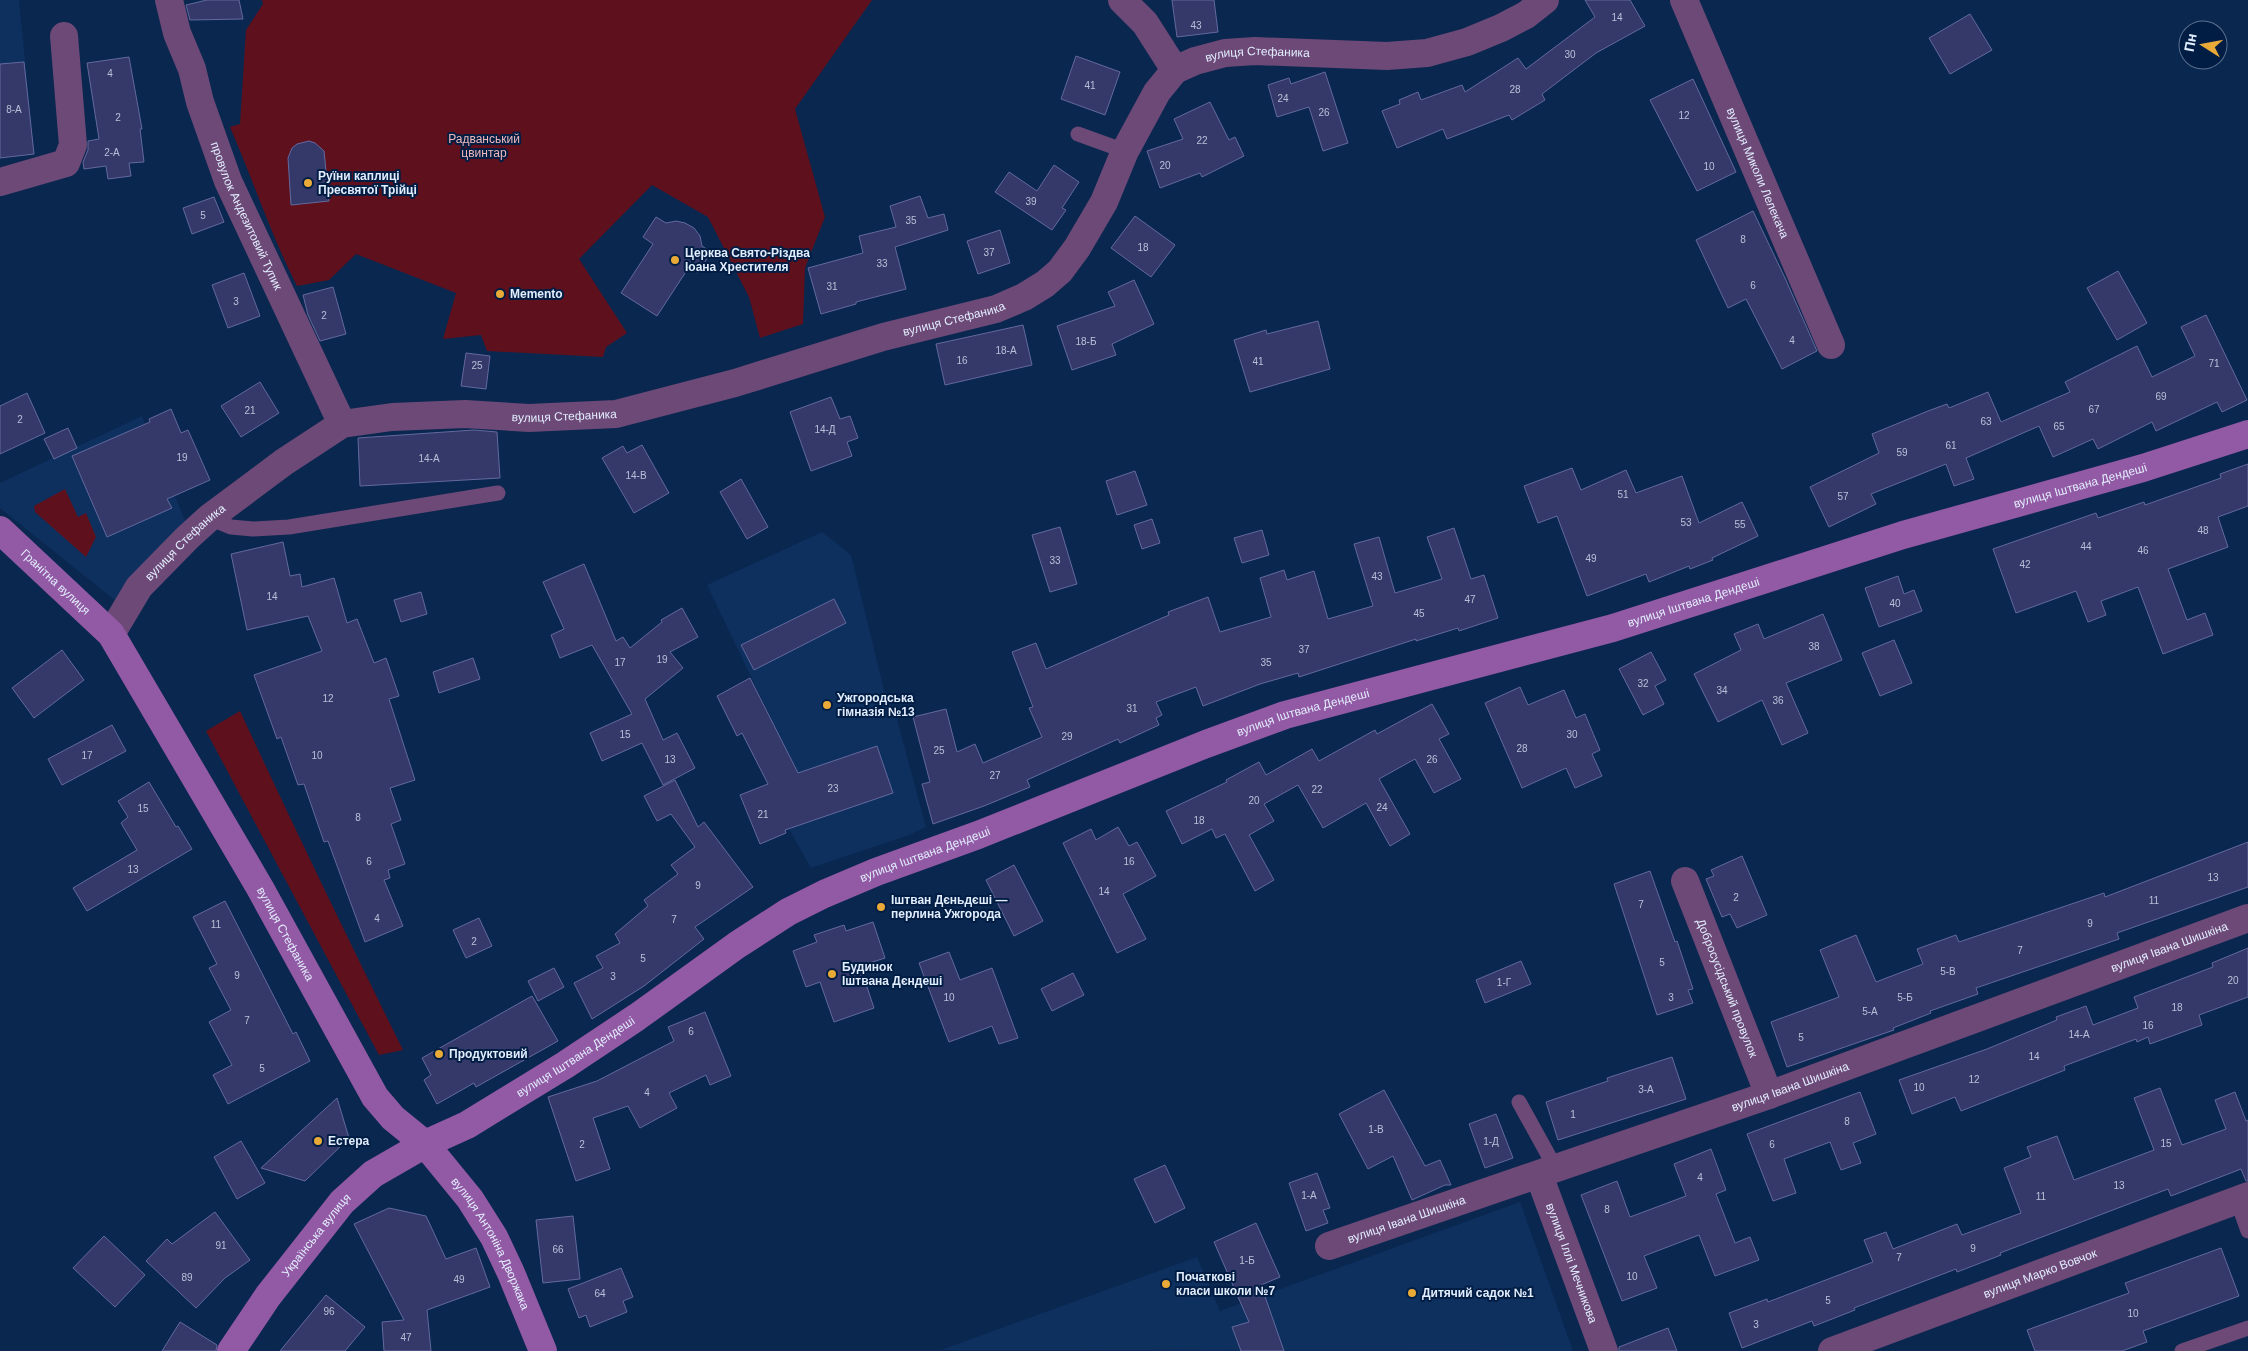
<svg xmlns="http://www.w3.org/2000/svg" width="2248" height="1351" font-family="Helvetica,sans-serif">
<style>
.built{fill:#0e305f}
.green{fill:#5e111d}
.building{fill:#353969;stroke:#63699e}
.lines{fill:none;stroke-linecap:round;stroke-linejoin:round}
.lane{stroke:#6c4977;stroke-width:15}
.street{stroke:#6c4977;stroke-width:28}
.secondary{stroke:#9259a4;stroke-width:28}
.poi-dot{fill:#eaaa38;stroke:#011d44;stroke-width:2}
.labels{text-anchor:middle;stroke-width:4;stroke-linejoin:round;paint-order:stroke}
.number-label{font-size:10px;fill:#b7c0d8}
.street-label{font-size:12px;fill:#e2edfd;stroke:#011d44}
.park-label{font-size:12px;fill:#efb8b9;stroke:#011d44}
.poi-label{font-size:12px;font-weight:bold;fill:#e2edfd;stroke:#011d44;text-anchor:start}
</style>
<rect width="100%" height="100%" fill="#0a2750"/>
<path class="built" d="M0,0H19L34,154L0,158Z
M142,416L188,528L117,602L0,508V483Z
M822,532L851,555L886,698L895,712L926,827L909,835L811,868L789,829L773,782L771,718L707,585Z
M1520,1202L1573,1351L941,1350L1197,1257L1220,1311Z"/>
<path class="green" d="M262,0H872L795,109L825,217L805,268L803,324L760,338L749,297L708,217L652,185L579,259L627,333L606,347L603,357L487,351L481,335L443,339L456,293L356,254L329,280L297,286C271,235 253,180 230,127L240,124L246,30L263,4Z
M65,489L78,517L86,513L96,537L86,557L35,512L34,506Z
M240,711C293,825 347,937 403,1050L379,1055L206,731Z"/>
<path class="building" d="M207,0H239L243,19L190,20L186,5Z
M1172,0H1214L1218,32L1177,37Z
M1585,0H1630L1645,26L1596,53L1542,94L1545,100L1512,120L1509,115L1447,139L1443,129L1397,148L1382,111L1400,104L1399,100L1418,92L1421,100L1462,85L1465,92L1518,58L1526,69L1595,17Z
M1970,14L1992,50L1950,74L1929,38Z
M1076,56L1120,72L1105,115L1061,99Z
M129,57L142,129H140L144,162L129,163L131,176L108,179L106,166L84,169L83,162L88,150V141L99,139L87,63Z
M24,62L34,154L0,158V64Z
M1325,72L1348,143L1323,151L1309,107L1277,117L1268,85L1289,78L1291,84Z
M1693,79L1736,172L1697,191L1650,100Z
M1210,102L1229,140L1235,137L1244,156L1202,177L1200,173L1160,188L1147,151L1183,139L1174,119Z
M309,141L315,143L324,151L329,201L291,205L288,158L292,148L297,144Z
M1054,165L1079,182L1062,208L1066,210L1052,230L995,192L1009,172L1037,191Z
M920,196L928,218L944,214L948,230L895,247L906,289L856,302V304L821,314L808,268L863,253L859,236L896,227L890,206Z
M214,197L224,222L192,234L183,208Z
M1753,211L1785,278L1817,351L1782,369L1746,299L1728,308L1696,240Z
M1135,216L1175,245L1151,277L1111,248Z
M656,217L666,223L676,221L685,223L694,228L700,236L702,246L711,252L698,273L689,267L657,316L621,293L653,244L643,237Z
M1000,230L1010,263L978,274L967,241Z
M2118,271L2147,323L2117,340L2087,288Z
M244,273L260,316L228,328L212,285Z
M1134,280L1154,324L1112,344L1116,355L1072,370L1057,326L1115,306L1108,292Z
M333,287L346,334L320,341L308,315L303,295Z
M2206,315L2247,400L2222,412L2217,402L2156,431L2152,422L2098,449L2093,439L2053,457L2039,426L1966,458L1974,479L1954,486L1946,464L1871,494L1876,504L1829,527L1810,487L1879,453L1872,434L1928,411L1947,404L1949,408L1988,392L2001,422L2070,392L2065,382L2137,346L2152,377L2195,356L2181,327Z
M1318,321L1330,369L1250,392L1234,340L1266,330L1267,334Z
M1023,325L1032,365L945,385L936,344Z
M466,353L490,356L486,389L461,386Z
M260,382L279,413L241,437L221,406Z
M27,393L45,433L0,454V406Z
M831,397L840,419L850,416L858,438L847,442L852,456L811,471L790,412Z
M171,409L181,433L188,430L210,480L167,499L172,508L107,537L72,456L150,422L149,419Z
M68,428L77,448L54,459L44,439Z
M474,430L497,432L500,478L360,486L358,438Z
M642,445L669,493L634,513L602,458L623,446L627,453Z
M2248,464V506L2218,517L2228,547L2168,569L2187,620L2205,613L2213,635L2163,654L2138,587L2101,601L2106,615L2088,622L2076,591L2016,613L1993,549L2096,513L2098,518L2144,502L2145,505L2221,478L2220,474Z
M1572,468L1581,490L1626,470L1636,493L1682,476L1699,523L1742,502L1758,536L1712,558L1713,560L1690,569L1689,566L1649,582L1646,574L1587,596L1557,516L1538,523L1524,486Z
M1135,471L1147,505L1117,515L1106,481Z
M741,479L768,527L747,539L720,492Z
M1152,519L1160,543L1142,549L1134,525Z
M1060,527L1077,584L1050,592L1032,535Z
M1454,528L1471,579L1484,575L1498,618L1459,631L1458,628L1416,641V639L1299,677L1298,673L1260,684L1203,706L1196,687L1156,702L1162,715L1156,718L1159,725L1120,743L1118,739L1027,780L1030,787L984,806L933,824L922,784L930,782L913,717L946,709L957,752L975,744L983,763L1042,737L1029,708L1033,707L1012,652L1036,643L1046,669L1169,615L1168,612L1208,597L1220,632L1271,617L1260,578L1284,570L1287,580L1314,571L1328,619L1373,606L1354,544L1379,537L1395,593L1442,579L1427,537Z
M1262,530L1269,555L1242,563L1234,538Z
M283,542L290,576L300,574L302,587L334,578L347,623L357,619L374,663L386,658L399,696L389,699L415,780L390,788L401,820L391,824L405,864L388,870L390,878L384,880L403,926L365,942L328,841L324,842L304,784L298,785L281,737L277,739L254,675L322,651L308,616L247,630L231,554Z
M584,564L616,641L623,637L630,648L662,622L661,620L682,608L698,637L670,652L683,668L645,699L663,740L677,733L695,768L663,785L642,743L602,761L590,733L632,714L592,645L560,658L551,635L564,629L543,582Z
M1898,576L1904,594L1914,590L1922,611L1879,627L1865,588Z
M421,592L427,614L401,622L394,600Z
M834,599L846,623L754,670L741,645Z
M1823,614L1842,660L1786,683L1808,733L1782,745L1762,700L1718,722L1694,674L1741,650L1734,634L1758,624L1764,639Z
M1894,640L1912,683L1880,696L1862,653Z
M62,650L84,680L34,718L12,688Z
M1651,652L1666,680L1655,686L1664,704L1643,715L1619,669Z
M473,658L480,679L439,693L433,672Z
M750,678L798,773L877,746L893,793L785,830L786,833L760,844L740,795L768,784L742,733L737,736L717,696Z
M1520,687L1528,705L1564,690L1576,718L1585,714L1600,750L1592,754L1602,776L1575,788L1566,768L1522,788L1485,703Z
M1432,704L1449,734L1439,739L1461,779L1434,793L1415,759L1379,779L1410,834L1390,846L1366,803L1323,828L1298,785L1264,804L1274,821L1249,835L1274,880L1255,891L1225,834L1216,838L1212,829L1182,844L1166,811L1227,782L1226,780L1259,762L1266,775L1312,749L1319,761L1375,730L1377,734Z
M112,725L126,751L62,785L48,759Z
M675,780L698,827L704,822L753,887L695,927L704,939L644,986L592,1019L574,983L603,968L596,956L620,943L615,934L648,906L644,900L678,874L671,865L695,847L671,814L657,821L644,796Z
M149,782L176,827L178,826L192,849L87,911L73,888L137,850L121,823L128,817L118,801Z
M1118,827L1129,846L1137,842L1156,876L1123,894L1146,939L1117,953L1063,843L1091,829L1096,840Z
M2248,842V887L2117,933L2119,939L1976,988L1978,994L1930,1011L1931,1013L1893,1028L1894,1030L1787,1067L1771,1022L1839,997L1820,950L1856,935L1876,982L1923,964L1917,949L1956,935L1959,942L2104,893L2105,897Z
M1742,856L1767,915L1737,928L1730,914L1722,917L1706,879L1714,876L1711,870Z
M1014,865L1043,921L1014,936L986,880Z
M1650,871L1675,942L1677,941L1693,989L1688,990L1693,1003L1657,1015L1614,884Z
M225,901L293,1034L296,1032L310,1061L228,1104L213,1075L232,1065L209,1022L231,1010L209,968L217,964L193,917Z
M479,918L492,946L466,958L453,930Z
M873,922L885,958L860,966L874,1008L834,1022L820,982L806,987L793,951L817,942L814,935L844,925L846,931Z
M2248,948V997L2199,1015L2202,1025L2150,1044L2148,1037L2137,1042L2136,1039L2064,1066L2065,1070L1961,1111L1955,1097L1912,1114L1899,1080L1987,1049L2057,1020L2056,1017L2086,1006L2093,1025L2138,1008L2134,997L2213,967L2212,963Z
M949,952L960,980L992,968L1018,1038L999,1044L992,1026L949,1042L919,963Z
M1521,961L1531,984L1485,1003L1476,980Z
M554,968L564,987L538,1001L528,981Z
M1073,973L1084,995L1052,1011L1041,989Z
M532,996L558,1041L476,1087L474,1083L437,1104L424,1080L431,1075L422,1058Z
M705,1012L731,1076L710,1085L706,1075L669,1093L677,1108L640,1128L628,1106L593,1118L610,1169L576,1181L548,1097L597,1081L674,1041L668,1027Z
M1672,1057L1686,1099L1558,1140L1546,1102L1608,1081L1607,1078Z
M2160,1088L2182,1145L2226,1129L2215,1100L2235,1092L2246,1121L2248,1120V1181H2246L2241,1169L2171,1196L2168,1189L2000,1253L2001,1255L1957,1272L1956,1269L1854,1308L1855,1310L1814,1326L1812,1321L1742,1348L1729,1313L1767,1299L1768,1302L1873,1262L1864,1240L1886,1232L1893,1249L1957,1224L1962,1235L2021,1213L2004,1168L2031,1157L2027,1147L2057,1136L2074,1180L2154,1150L2134,1098Z
M1384,1090L1425,1166L1440,1160L1451,1185H1445L1412,1200L1393,1156L1368,1169L1339,1114Z
M1860,1092L1876,1134L1853,1143L1861,1163L1841,1170L1830,1142L1784,1159L1796,1193L1773,1201L1747,1134Z
M337,1098L349,1138L305,1181L261,1168Z
M1496,1114L1513,1158L1485,1168L1469,1124Z
M241,1141L265,1183L237,1199L214,1157Z
M1711,1149L1726,1190L1716,1194L1735,1243L1750,1237L1759,1260L1715,1276L1699,1235L1644,1256L1657,1288L1622,1301L1581,1195L1617,1181L1630,1217L1686,1196L1674,1164Z
M1165,1165L1185,1208L1155,1223L1134,1179Z
M1317,1173L1330,1208L1323,1210L1328,1223L1306,1231L1289,1183Z
M389,1208L426,1216L446,1259L476,1248L490,1287L427,1310L431,1351H384L382,1322L404,1320L354,1224Z
M215,1212L250,1260L225,1278L196,1308L146,1261L167,1239L172,1244Z
M573,1216L580,1279L543,1283L536,1220Z
M1256,1223L1280,1277L1261,1285L1284,1351H1241L1232,1327L1249,1322L1214,1242Z
M104,1236L145,1275L115,1307L73,1268Z
M2221,1248L2239,1296L2143,1331L2147,1342L2122,1351H2035L2027,1330L2129,1293L2125,1283Z
M621,1268L633,1297L623,1301L627,1312L590,1327L586,1315L579,1318L568,1289Z
M326,1295L365,1327L345,1351H280Z
M180,1322L217,1345L216,1351H162Z
M1668,1328L1677,1351H1619V1347Z"/>
<g class="lines">
<path class="lane" d="M1078,134L1125,151
M209,518L231,527L253,529L289,527L498,493
M1519,1102L1556,1169
M2237,1200L2248,1231
M2182,1351L2248,1328"/>
<g class="street">
<path id="s1" d="M169,0L177,33L192,69L200,102L228,181L342,424"/>
<path d="M1122,0L1145,23L1175,70"/>
<path id="s2" d="M1684,0L1831,345"/>
<path d="M0,182L66,163L73,145L64,36"/>
<path id="s3" d="M111,634L139,587L187,538L209,518L284,462L342,424L392,417L465,414L529,418L616,414L735,383L883,337L996,309L1024,297L1045,284L1060,271L1077,248L1104,202L1125,151L1157,92L1175,70L1195,61L1225,53L1255,51L1387,56L1427,53L1467,42L1501,28L1526,15L1545,0"/>
<path id="s4" d="M1685,881L1769,1095"/>
<path id="s5" d="M1539,1175L1604,1351"/>
<path id="s6" d="M1329,1246L1769,1095L2248,918"/>
<path id="s7" d="M1832,1351L2248,1196"/>
</g>
<g class="secondary">
<path id="s8" d="M0,530L111,634L260,888L375,1097L393,1118L425,1144L470,1199L494,1237L511,1273L543,1351"/>
<path id="s9" d="M231,1351L268,1296L342,1202L373,1174L425,1144L467,1125L565,1065L637,1017L737,945L788,912L824,894L876,872L978,835L1206,744L1285,715L1613,628L1903,535L2143,468L2248,434"/>
</g>
</g>
<g class="poi-dot">
<circle cx="308" cy="183" r="5"/>
<circle cx="675" cy="260" r="5"/>
<circle cx="500" cy="294" r="5"/>
<circle cx="827" cy="705" r="5"/>
<circle cx="881" cy="907" r="5"/>
<circle cx="832" cy="974" r="5"/>
<circle cx="439" cy="1054" r="5"/>
<circle cx="318" cy="1141" r="5"/>
<circle cx="1166" cy="1284" r="5"/>
<circle cx="1412" cy="1293" r="5"/>
</g>
<g class="labels">
<g class="number-label">
<text x="1617" y="21">14</text>
<text x="1196" y="29">43</text>
<text x="1570" y="58">30</text>
<text x="110" y="77">4</text>
<text x="1090" y="89">41</text>
<text x="1515" y="93">28</text>
<text x="1283" y="102">24</text>
<text x="14" y="113">8-А</text>
<text x="1324" y="116">26</text>
<text x="1684" y="119">12</text>
<text x="118" y="121">2</text>
<text x="1202" y="144">22</text>
<text x="112" y="156">2-А</text>
<text x="1165" y="169">20</text>
<text x="1709" y="170">10</text>
<text x="1031" y="205">39</text>
<text x="203" y="219">5</text>
<text x="911" y="224">35</text>
<text x="1743" y="243">8</text>
<text x="1143" y="251">18</text>
<text x="989" y="256">37</text>
<text x="882" y="267">33</text>
<text x="1753" y="289">6</text>
<text x="832" y="290">31</text>
<text x="236" y="305">3</text>
<text x="324" y="319">2</text>
<text x="1792" y="344">4</text>
<text x="1086" y="345">18-Б</text>
<text x="1006" y="354">18-А</text>
<text x="962" y="364">16</text>
<text x="1258" y="365">41</text>
<text x="2214" y="367">71</text>
<text x="477" y="369">25</text>
<text x="2161" y="400">69</text>
<text x="2094" y="413">67</text>
<text x="250" y="414">21</text>
<text x="20" y="423">2</text>
<text x="1986" y="425">63</text>
<text x="2059" y="430">65</text>
<text x="825" y="433">14-Д</text>
<text x="1951" y="449">61</text>
<text x="1902" y="456">59</text>
<text x="182" y="461">19</text>
<text x="429" y="462">14-А</text>
<text x="636" y="479">14-В</text>
<text x="1623" y="498">51</text>
<text x="1843" y="500">57</text>
<text x="1686" y="526">53</text>
<text x="1740" y="528">55</text>
<text x="2203" y="534">48</text>
<text x="2086" y="550">44</text>
<text x="2143" y="554">46</text>
<text x="1591" y="562">49</text>
<text x="1055" y="564">33</text>
<text x="2025" y="568">42</text>
<text x="1377" y="580">43</text>
<text x="272" y="600">14</text>
<text x="1470" y="603">47</text>
<text x="1895" y="607">40</text>
<text x="1419" y="617">45</text>
<text x="1814" y="650">38</text>
<text x="1304" y="653">37</text>
<text x="662" y="663">19</text>
<text x="620" y="666">17</text>
<text x="1266" y="666">35</text>
<text x="1643" y="687">32</text>
<text x="1722" y="694">34</text>
<text x="328" y="702">12</text>
<text x="1778" y="704">36</text>
<text x="1132" y="712">31</text>
<text x="625" y="738">15</text>
<text x="1572" y="738">30</text>
<text x="1067" y="740">29</text>
<text x="1522" y="752">28</text>
<text x="939" y="754">25</text>
<text x="87" y="759">17</text>
<text x="317" y="759">10</text>
<text x="670" y="763">13</text>
<text x="1432" y="763">26</text>
<text x="995" y="779">27</text>
<text x="833" y="792">23</text>
<text x="1317" y="793">22</text>
<text x="1254" y="804">20</text>
<text x="1382" y="811">24</text>
<text x="143" y="812">15</text>
<text x="763" y="818">21</text>
<text x="358" y="821">8</text>
<text x="1199" y="824">18</text>
<text x="369" y="865">6</text>
<text x="1129" y="865">16</text>
<text x="133" y="873">13</text>
<text x="2213" y="881">13</text>
<text x="698" y="889">9</text>
<text x="1104" y="895">14</text>
<text x="1736" y="901">2</text>
<text x="2154" y="904">11</text>
<text x="1641" y="908">7</text>
<text x="377" y="922">4</text>
<text x="674" y="923">7</text>
<text x="2090" y="927">9</text>
<text x="216" y="928">11</text>
<text x="474" y="945">2</text>
<text x="2020" y="954">7</text>
<text x="643" y="962">5</text>
<text x="1662" y="966">5</text>
<text x="1948" y="975">5-В</text>
<text x="237" y="979">9</text>
<text x="613" y="980">3</text>
<text x="2233" y="984">20</text>
<text x="1504" y="986">1-Г</text>
<text x="949" y="1001">10</text>
<text x="1671" y="1001">3</text>
<text x="1905" y="1001">5-Б</text>
<text x="2177" y="1011">18</text>
<text x="1870" y="1015">5-А</text>
<text x="247" y="1024">7</text>
<text x="2148" y="1029">16</text>
<text x="691" y="1035">6</text>
<text x="2079" y="1038">14-А</text>
<text x="1801" y="1041">5</text>
<text x="2034" y="1060">14</text>
<text x="262" y="1072">5</text>
<text x="1974" y="1083">12</text>
<text x="1919" y="1091">10</text>
<text x="1646" y="1093">3-А</text>
<text x="647" y="1096">4</text>
<text x="1573" y="1118">1</text>
<text x="1847" y="1125">8</text>
<text x="1376" y="1133">1-В</text>
<text x="1491" y="1145">1-Д</text>
<text x="2166" y="1147">15</text>
<text x="582" y="1148">2</text>
<text x="1772" y="1148">6</text>
<text x="1700" y="1181">4</text>
<text x="2119" y="1189">13</text>
<text x="1309" y="1199">1-А</text>
<text x="2041" y="1200">11</text>
<text x="1607" y="1213">8</text>
<text x="221" y="1249">91</text>
<text x="1973" y="1252">9</text>
<text x="558" y="1253">66</text>
<text x="1899" y="1261">7</text>
<text x="1247" y="1264">1-Б</text>
<text x="1632" y="1280">10</text>
<text x="187" y="1281">89</text>
<text x="459" y="1283">49</text>
<text x="600" y="1297">64</text>
<text x="1828" y="1304">5</text>
<text x="329" y="1315">96</text>
<text x="2133" y="1317">10</text>
<text x="1756" y="1328">3</text>
<text x="406" y="1341">47</text>
</g>
<g class="street-label">
<text dy="4" stroke="none"><textPath href="#s3" startOffset="1378">вулиця Стефаника</textPath></text>
<text dy="4" stroke="none"><textPath href="#s2" startOffset="188">вулиця Миколи Лелекача</textPath></text>
<text dy="4" stroke="none"><textPath href="#s1" startOffset="230">провулок Андезитовий Тупик</textPath></text>
<text dy="4" stroke="none"><textPath href="#s3" startOffset="942">вулиця Стефаника</textPath></text>
<text dy="4" stroke="none"><textPath href="#s3" startOffset="539">вулиця Стефаника</textPath></text>
<text dy="4" stroke="none"><textPath href="#s9" startOffset="2082">вулиця Іштвана Дендеші</textPath></text>
<text dy="4" stroke="none"><textPath href="#s3" startOffset="119">вулиця Стефаника</textPath></text>
<text dy="4" stroke="none"><textPath href="#s8" startOffset="76">Гранітна вулиця</textPath></text>
<text dy="4" stroke="none"><textPath href="#s9" startOffset="1678">вулиця Іштвана Дендеші</textPath></text>
<text dy="4" stroke="none"><textPath href="#s9" startOffset="1272">вулиця Іштвана Дендеші</textPath></text>
<text dy="4" stroke="none"><textPath href="#s9" startOffset="868">вулиця Іштвана Дендеші</textPath></text>
<text dy="4" stroke="none"><textPath href="#s8" startOffset="499">вулиця Стефаника</textPath></text>
<text dy="4" stroke="none"><textPath href="#s6" startOffset="892">вулиця Івана Шишкіна</textPath></text>
<text dy="4" stroke="none"><textPath href="#s4" startOffset="115">Добросусідський провулок</textPath></text>
<text dy="4" stroke="none"><textPath href="#s9" startOffset="462">вулиця Іштвана Дендеші</textPath></text>
<text dy="4" stroke="none"><textPath href="#s6" startOffset="488">вулиця Івана Шишкіна</textPath></text>
<text dy="4" stroke="none"><textPath href="#s6" startOffset="82">вулиця Івана Шишкіна</textPath></text>
<text dy="4" stroke="none"><textPath href="#s9" startOffset="144">Українська вулиця</textPath></text>
<text dy="4" stroke="none"><textPath href="#s8" startOffset="874">вулиця Антоніна Дворжака</textPath></text>
<text dy="4" stroke="none"><textPath href="#s5" startOffset="94">вулиця Іллі Мечникова</textPath></text>
<text dy="4" stroke="none"><textPath href="#s7" startOffset="222">вулиця Марко Вовчок</textPath></text>
</g>
<g class="park-label">
<text x="484" y="143">Радванський<tspan x="484" dy="14">цвинтар</tspan></text>
</g>
<g class="poi-label">
<text x="318" y="180">Руїни каплиці<tspan x="318" dy="14">Пресвятої Трійці</tspan></text>
<text x="685" y="257">Церква Свято-Різдва<tspan x="685" dy="14">Іоана Хрестителя</tspan></text>
<text x="510" y="298">Memento</text>
<text x="837" y="702">Ужгородська<tspan x="837" dy="14">гімназія №13</tspan></text>
<text x="891" y="904">Іштван Дєньдєші —<tspan x="891" dy="14">перлина Ужгорода</tspan></text>
<text x="842" y="971">Будинок<tspan x="842" dy="14">Іштвана Дєндеші</tspan></text>
<text x="449" y="1058">Продуктовий</text>
<text x="328" y="1145">Естера</text>
<text x="1176" y="1281">Початкові<tspan x="1176" dy="14">класи школи №7</tspan></text>
<text x="1422" y="1297">Дитячий садок №1</text>
</g>
</g>
<g transform="translate(2203 45) rotate(281)"><circle r="24" fill="#011d44" stroke="#5b708e"/>
<path d="M0-4L9 19L0 12L-9 19Z" fill="#eaaa38"/>
<text y="-8" font-size="14" font-weight="bold" text-anchor="middle" fill="#e2edfd">Пн</text>
</g>
</svg>
